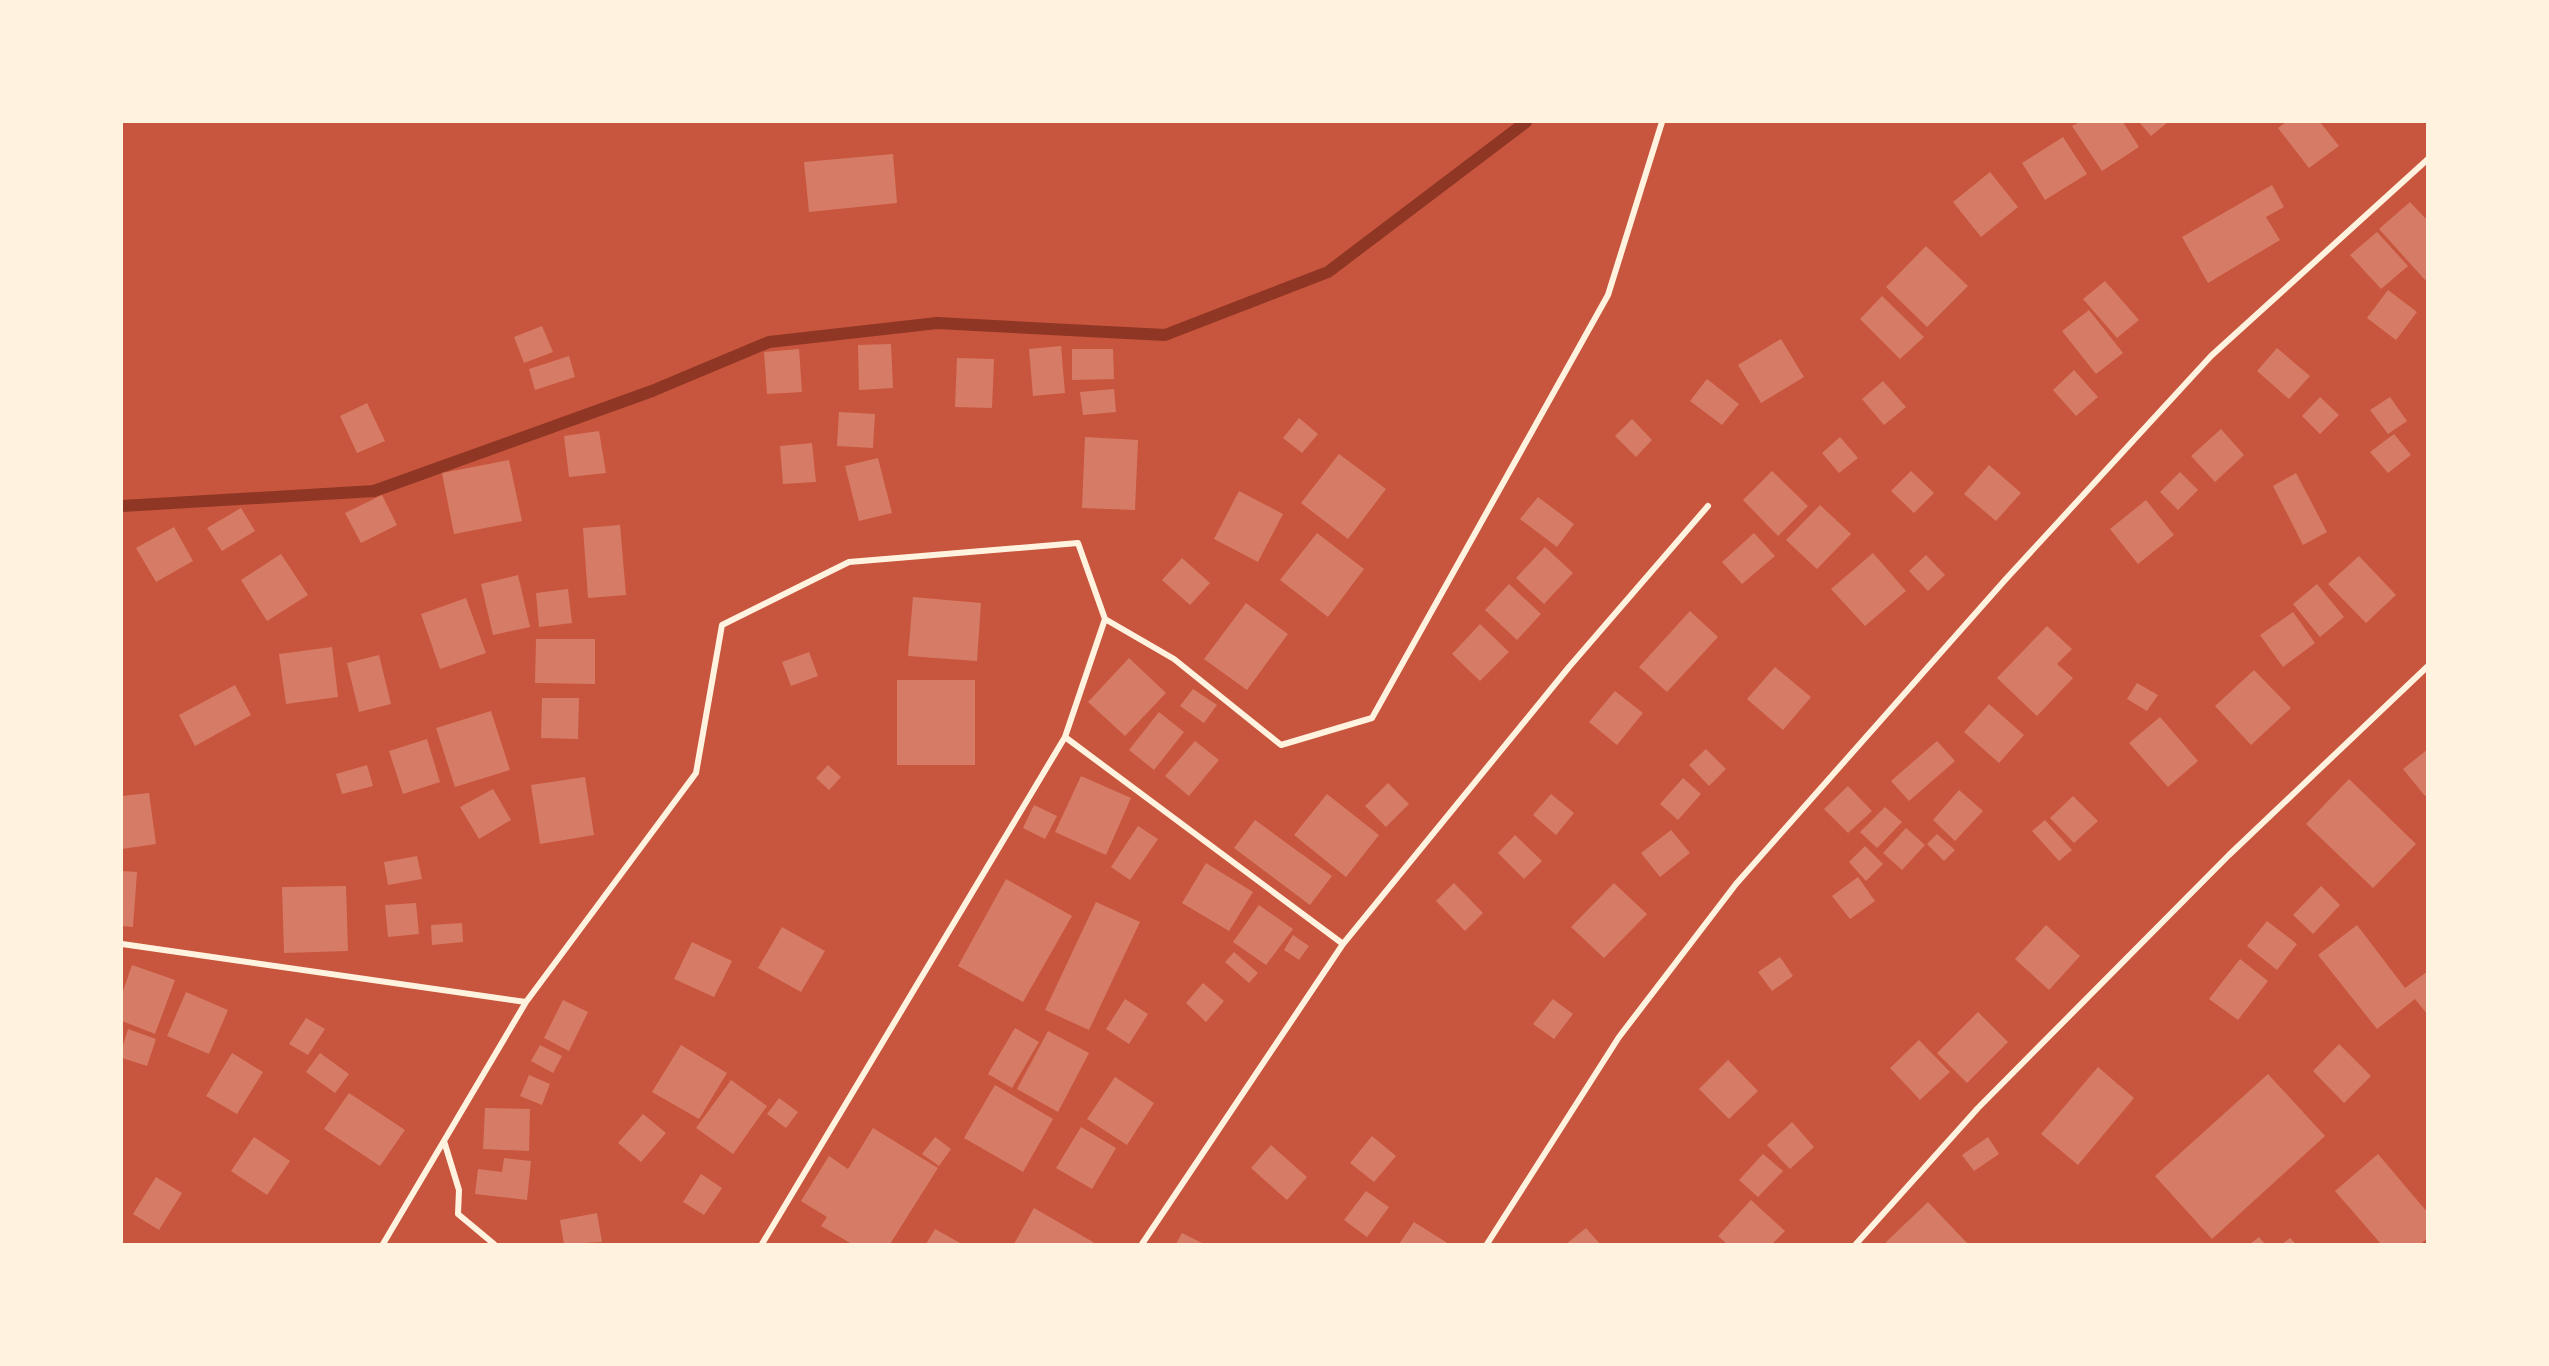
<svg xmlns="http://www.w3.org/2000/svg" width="2549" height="1366" font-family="'DejaVu Sans',sans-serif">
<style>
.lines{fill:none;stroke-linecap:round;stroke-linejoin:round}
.stream{stroke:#8f3625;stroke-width:12}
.building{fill:#d67c66}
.minor{stroke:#fff3e0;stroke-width:6}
</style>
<rect width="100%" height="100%" fill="#c8553d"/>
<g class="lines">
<path class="stream" d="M122,506L374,491L652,391L769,342L937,323L1165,335L1328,272L1526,122"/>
</g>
<path class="building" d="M2080,122H2123L2139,147L2102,171L2072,126Z
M2139,122H2168L2151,136Z
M2286,122H2320L2339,146L2309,168L2278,128Z
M2063,137L2087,174L2045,200L2022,163Z
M893,154L897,203L809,212L804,162Z
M1990,172L2018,207L1981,237L1953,202Z
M2272,185L2284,207L2266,217L2280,240L2208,283L2182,237Z
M2410,202L2428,221V277L2425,280L2379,229Z
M2377,232L2408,266L2381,289L2350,255Z
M1926,246L1968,286L1927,327L1886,287Z
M2105,281L2139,320L2117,338L2083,299Z
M2388,290L2417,312L2396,340L2367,318Z
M1882,296L1924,337L1900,359L1860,319Z
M2089,310L2123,353L2096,374L2062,331Z
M542,326L553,352L524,363L514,337Z
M1781,339L1804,377L1761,403L1738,365Z
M891,344L893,388L859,390L858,345Z
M1061,346L1065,393L1033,396L1029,349Z
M2277,348L2310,376L2289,399L2257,371Z
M799,349L802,392L767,394L764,352Z
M1072,349H1113L1114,379L1072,380Z
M569,356L575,377L535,390L529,369Z
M957,358L994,359L992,408L955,407Z
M2074,370L2098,397L2076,416L2053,390Z
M1707,379L1739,404L1722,425L1690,401Z
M1883,381L1906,407L1884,425L1862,399Z
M1114,389L1116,412L1083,415L1080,392Z
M2320,397L2339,415L2320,434L2302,416Z
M2390,397L2407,421L2388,434L2370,410Z
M367,403L385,441L357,453L340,416Z
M839,412L875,414L873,448L837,446Z
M1299,418L1318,434L1302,453L1283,438Z
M1632,419L1652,440L1636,457L1615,436Z
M2221,429L2244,455L2215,482L2191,456Z
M599,431L606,473L569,477L564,436Z
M2394,434L2411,455L2388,473L2370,452Z
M1085,437L1138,440L1135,510L1082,508Z
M1840,437L1858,458L1839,473L1822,453Z
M812,443L816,482L783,484L780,446Z
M1339,454L1386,489L1348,539L1301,503Z
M878,458L892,513L859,521L845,466Z
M509,460L522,521L454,534L442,473Z
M1989,465L2021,493L1996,521L1964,494Z
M1772,471L1808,506L1778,536L1743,500Z
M1911,471L1934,493L1914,513L1891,491Z
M2180,472L2198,490L2178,510L2160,492Z
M2296,473L2327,532L2303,545L2273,486Z
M1239,491L1283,514L1258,562L1214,539Z
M382,495L397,525L361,543L345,513Z
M1538,497L1574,524L1557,547L1520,519Z
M2146,500L2174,535L2138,564L2110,529Z
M1820,505L1851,534L1817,569L1786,540Z
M241,508L255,531L222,551L207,528Z
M620,525L626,595L588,598L583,528Z
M174,527L193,561L156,582L136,548Z
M1317,533L1364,569L1328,617L1280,580Z
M1754,533L1775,556L1742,584L1722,562Z
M1545,547L1573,573L1544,604L1516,578Z
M1873,553L1906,591L1865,626L1831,589Z
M281,554L308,595L267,621L241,580Z
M1926,555L1945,575L1928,591L1909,571Z
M2359,556L2396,595L2366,623L2328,584Z
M1182,558L1210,583L1190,605L1162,580Z
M518,575L530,627L493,635L481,584Z
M1509,584L1541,614L1517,640L1485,610Z
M2317,584L2344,617L2320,637L2293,604Z
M568,589L572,623L539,627L536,593Z
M913,597L981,603L977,661L908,656Z
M466,598L486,653L440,669L421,614Z
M1246,603L1288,634L1247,690L1204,659Z
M1690,611L1718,637L1667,692L1639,667Z
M2293,612L2315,643L2283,667L2260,635Z
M1480,624L1509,652L1480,681L1452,654Z
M2047,626L2072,649L2057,664L2073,678L2037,716L1997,678Z
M536,639H595V684L535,683Z
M332,647L338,697L286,704L279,654Z
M809,652L818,676L791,686L782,662Z
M379,655L391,704L359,712L347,663Z
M1129,658L1166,693L1125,736L1088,702Z
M1775,667L1811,697L1783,730L1747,699Z
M2254,670L2291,708L2251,745L2215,706Z
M897,680H975V765H897Z
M2137,683L2158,695L2147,711L2127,699Z
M235,685L251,715L195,746L179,715Z
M1193,689L1217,705L1204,723L1180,706Z
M1615,691L1643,713L1617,745L1589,722Z
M542,698H579L578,739L541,738Z
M1989,704L2024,735L1999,763L1964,732Z
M491,711L510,770L455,787L436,728Z
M1159,712L1184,732L1154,770L1129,750Z
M2160,717L2198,761L2168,787L2129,743Z
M427,739L440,782L403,794L389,751Z
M1195,741L1219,760L1189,796L1165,776Z
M1937,741L1955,761L1909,801L1891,781Z
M1706,749L1726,769L1709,786L1689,765Z
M2428,749V793L2425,796L2403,769Z
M367,765L373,786L342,794L336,774Z
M828,765L841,777L829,790L816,778Z
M1081,776L1131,798L1106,855L1055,832Z
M585,777L594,835L540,844L531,785Z
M1683,778L1701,794L1678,820L1660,804Z
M2349,779L2416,844L2373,888L2306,824Z
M1388,783L1409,804L1386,827L1365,806Z
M1848,786L1872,811L1848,833L1824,809Z
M493,789L511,820L479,839L460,807Z
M1959,790L1983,811L1955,841L1933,820Z
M149,793L156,844L122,849V796Z
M1327,794L1379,835L1346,877L1294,835Z
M1551,794L1574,813L1556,835L1533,815Z
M2073,796L2098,821L2074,843L2050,818Z
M1034,805L1057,816L1045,839L1023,828Z
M1885,807L1902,822L1877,848L1860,832Z
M1255,820L1332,876L1310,905L1234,848Z
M2045,820L2072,850L2059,861L2032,831Z
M1138,826L1158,839L1130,880L1111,867Z
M1906,828L1925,845L1902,870L1883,853Z
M1671,830L1690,853L1660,877L1641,853Z
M1937,834L1955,850L1944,861L1927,844Z
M1515,835L1542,861L1524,879L1498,853Z
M1865,846L1883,864L1866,881L1849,862Z
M417,856L422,879L388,885L384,862Z
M1206,863L1253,892L1229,931L1182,903Z
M122,871L137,872L133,927L122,926Z
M1858,877L1875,901L1850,919L1832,896Z
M1006,879L1072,916L1023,1002L958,966Z
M1454,883L1483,913L1465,931L1436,901Z
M1614,883L1647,914L1604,958L1571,927Z
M346,886L348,951L284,953L282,887Z
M2321,886L2340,905L2313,934L2293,915Z
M1096,902L1140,922L1089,1030L1045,1010Z
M416,903L419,934L388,937L385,905Z
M1259,905L1293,929L1266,965L1233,942Z
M2267,921L2297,944L2277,970L2247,946Z
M462,923L463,942L432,945L431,925Z
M2046,925L2080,956L2049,990L2015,959Z
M2357,925L2405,988L2428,971V1015L2415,999L2377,1029L2318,955Z
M782,927L825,951L801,992L758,968Z
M1293,935L1309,946L1299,960L1284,950Z
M692,942L732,961L714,997L674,979Z
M1234,952L1258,973L1249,983L1225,962Z
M1780,957L1793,976L1772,991L1758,972Z
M2240,959L2268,981L2238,1020L2209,999Z
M132,965L175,980L155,1034L122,1021V994Z
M1203,983L1224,1001L1206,1022L1186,1003Z
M186,992L228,1010L209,1054L167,1036Z
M1125,999L1148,1014L1129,1044L1106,1029Z
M1553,999L1573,1014L1554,1039L1533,1024Z
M563,1000L588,1012L569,1051L544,1038Z
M1978,1012L2008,1042L1967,1083L1937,1053Z
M306,1018L325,1029L308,1055L289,1044Z
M1015,1028L1039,1042L1012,1088L988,1074Z
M128,1029L156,1039L147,1066L122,1058V1049Z
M1048,1031L1089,1053L1058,1112L1017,1089Z
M1919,1040L1950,1072L1920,1100L1890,1068Z
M2339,1044L2371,1076L2344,1103L2313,1071Z
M540,1045L562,1056L553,1073L531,1061Z
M681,1045L727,1073L699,1119L652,1092Z
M232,1053L263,1072L237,1114L206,1096Z
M320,1053L349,1074L335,1093L306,1072Z
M1728,1060L1758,1091L1729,1119L1699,1089Z
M2098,1067L2134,1098L2078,1165L2041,1134Z
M2268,1074L2325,1136L2212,1239L2155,1176Z
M529,1075L550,1084L542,1105L520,1096Z
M1115,1077L1154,1103L1127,1145L1087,1119Z
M731,1080L767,1106L733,1154L696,1128Z
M995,1085L1053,1119L1023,1172L964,1138Z
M349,1093L405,1130L380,1166L324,1129Z
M779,1098L798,1112L786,1128L767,1114Z
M485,1108L530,1109L529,1151L483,1149Z
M643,1114L666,1133L641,1162L618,1143Z
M1792,1122L1814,1147L1790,1169L1767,1145Z
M1081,1127L1116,1148L1092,1189L1056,1168Z
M873,1128L938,1168L890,1244H852L821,1226L827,1217L801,1201L829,1156L848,1169Z
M1372,1136L1396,1156L1374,1182L1350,1163Z
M254,1137L290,1161L267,1195L231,1171Z
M935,1137L951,1149L939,1166L922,1154Z
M1988,1137L1999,1154L1974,1171L1962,1155Z
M1271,1145L1307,1177L1287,1200L1251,1168Z
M1763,1154L1783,1171L1758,1197L1739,1180Z
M2378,1154L2428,1213V1238L2420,1244H2381L2335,1191Z
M504,1158L531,1161L527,1200L475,1194L478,1169L502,1172Z
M701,1174L722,1188L704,1215L683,1202Z
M156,1177L182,1193L159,1230L133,1214Z
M1366,1191L1389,1207L1367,1237L1344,1220Z
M1751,1200L1785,1231L1772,1244H1727L1718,1236Z
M1928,1202L1968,1244H1888L1886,1242Z
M1034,1208L1093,1242L1092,1244H1014Z
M597,1213L602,1242L564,1244L560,1220Z
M1414,1222L1449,1244H1399Z
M1586,1228L1600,1244H1566Z
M935,1229L962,1244H926Z
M1182,1233L1204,1244H1176Z
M2259,1237L2265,1244H2250Z
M2290,1238L2296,1244H2282Z"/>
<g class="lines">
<path class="minor" d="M1065,737L1343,944
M122,944L526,1002L696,773L722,625L849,562L1078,543L1105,619L1174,659L1281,745L1372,718L1608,295L1662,122
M444,1141L459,1190L458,1214L494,1244
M383,1244L526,1002
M762,1244L1065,737L1105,619
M1142,1244L1343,944L1569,667L1708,506
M1487,1244L1619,1037L1736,884L2005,580L2211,356L2428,159
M1856,1244L1978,1108L2229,855L2428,666"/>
</g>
<rect width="2549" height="1366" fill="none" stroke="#fff3e0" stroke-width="246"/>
</svg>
